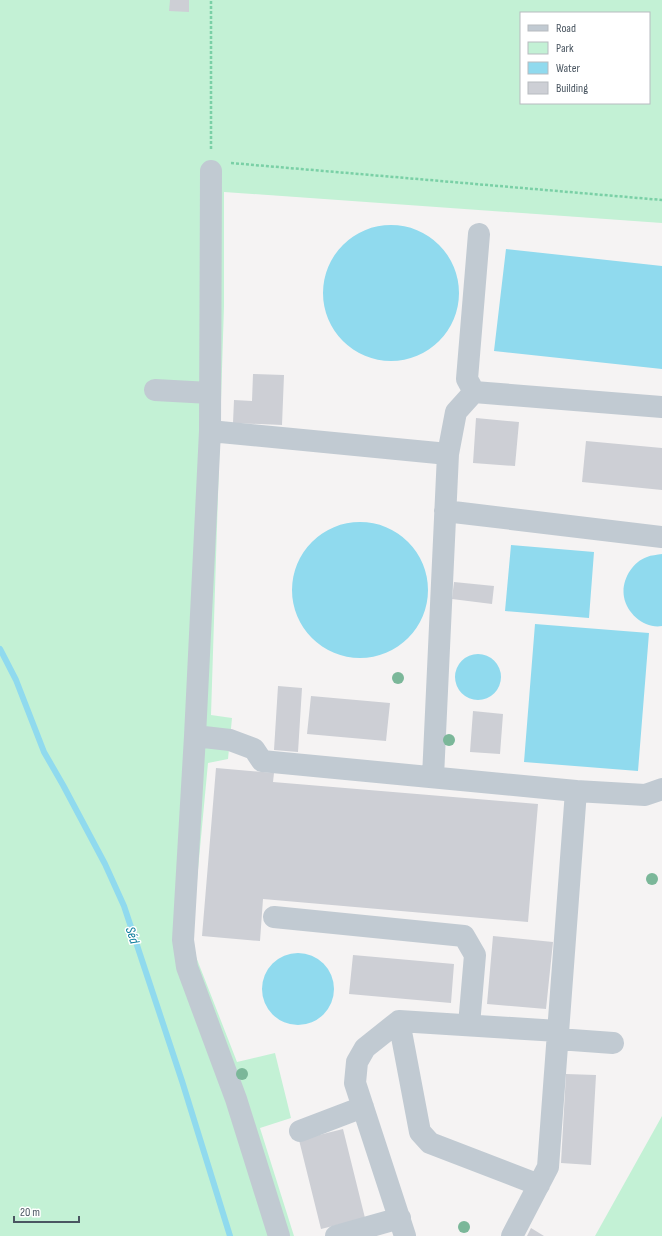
<svg xmlns="http://www.w3.org/2000/svg" width="662" height="1236" font-family="'Sofia Sans Condensed',sans-serif">
<style>
.green{fill:#c3f1d5;fill-rule:evenodd}
.water{fill:#90daee}
.lines{fill:none;stroke-linecap:round;stroke-linejoin:round}
.stream{stroke:#90daee;stroke-width:6}
.building{fill:#cdcfd5}
.path{stroke:#7ad0a6;stroke-width:2.5;stroke-dasharray:3 2;stroke-linecap:butt}
.minor{stroke:#c1cad2;stroke-width:22}
.tree{fill:#7bb799}
.labels{text-anchor:middle;stroke-width:3;stroke-linejoin:round;paint-order:stroke}
.water-label{font-size:14px;font-style:italic;fill:#0c7c9b;stroke:#fff}
</style>
<rect width="100%" height="100%" fill="#f5f3f3"/>
<path class="green" d="M0,0H662V223L224,192V306L211,715L232,718L228,759L208,763L191,944L237,1062L275,1053L291,1118L260,1128L294,1236H0ZM521,13H649V103H521Z
M662,1116V1236H595Z"/>
<path class="water" d="M323 293a68 68 0 1 1 136 0a68 68 0 1 1-136 0Z
M506,249L662,266V369L494,351Z
M292 590a68 68 0 1 1 136 0a68 68 0 1 1-136 0Z
M511,545L594,552L589,618L505,611Z
M662,554V626C645,629 627,614 624,597C621,581 632,562 647,557C651,555 657,555 662,554Z
M535,624L649,633L638,771L524,762Z
M455 677a23 23 0 1 1 46 0a23 23 0 1 1-46 0Z
M262 989a36 36 0 1 1 72 0a36 36 0 1 1-72 0Z"/>
<g class="lines">
<path class="stream" d="M0,649L16,680L44,752L63,785L105,864L124,906L182,1081L230,1236"/>
</g>
<path class="building" d="M170,0H189V12L169,11Z
M253,374L284,375L282,425L233,423L234,400L252,401Z
M476,418L519,422L515,466L473,463Z
M586,441L662,448V490L582,482Z
M454,582L494,586L492,604L452,599Z
M278,686L302,688L298,752L274,750Z
M311,696L390,703L386,741L307,734Z
M473,711L503,714L500,754L470,752Z
M216,768L274,773L273,782L538,804L528,922L263,899L260,941L202,936Z
M493,936L553,942L546,1009L487,1004Z
M353,955L454,964L451,1003L349,994Z
M566,1074L596,1075L591,1165L561,1163Z
M343,1129L365,1218L321,1229L299,1140Z
M531,1228L544,1236H527Z"/>
<g class="lines">
<path class="path" d="M211,149V0
M231,163L662,200"/>
<path class="minor" d="M211,171L210,431L195,736L183,940L187,967L236,1099L279,1236
M155,390L210,393
M474,392L467,379L479,234
M210,431L448,454
M445,511L662,537
M195,736L230,740L254,749L262,761L576,791L548,1167L512,1236
M433,777L448,454L456,412L474,392L662,407
M576,791L645,795L662,789
M274,917L464,936L475,955L469,1025
M399,1021L420,1132L430,1143L539,1185
M558,1039L613,1043
M300,1131L363,1107
M336,1236L400,1218
M405,1236L355,1083L357,1062L365,1048L399,1021L558,1031"/>
</g>
<g class="tree">
<circle cx="398" cy="678" r="6"/>
<circle cx="449" cy="740" r="6"/>
<circle cx="652" cy="879" r="6"/>
<circle cx="242" cy="1074" r="6"/>
<circle cx="464" cy="1227" r="6"/>
</g>
<g class="labels">
<g class="water-label">
<text transform="translate(133 935) rotate(72)" y="5">Séd</text>
</g>
</g>
<rect x="520" y="12" width="130" height="92" fill="#ffffff" stroke="#b7bbc0"/>
<rect x="528" y="25" width="20" height="6" fill="#c1cad2" stroke="#b7bbc0"/>
<text x="556" y="32" font-size="12" fill="#4a5661">Road</text>
<rect x="528" y="42" width="20" height="12" fill="#c3f1d5" stroke="#b7bbc0"/>
<text x="556" y="52" font-size="12" fill="#4a5661">Park</text>
<rect x="528" y="62" width="20" height="12" fill="#90daee" stroke="#b7bbc0"/>
<text x="556" y="72" font-size="12" fill="#4a5661">Water</text>
<rect x="528" y="82" width="20" height="12" fill="#cdcfd5" stroke="#b7bbc0"/>
<text x="556" y="92" font-size="12" fill="#4a5661">Building</text>
<path d="M14 1216v6h65v-6" fill="none" stroke="#4a5661" stroke-width="2"/>
<text x="20" y="1216" font-size="12" fill="#4a5661" stroke="#ffffff" stroke-width="3" paint-order="stroke">20 m</text>
</svg>
